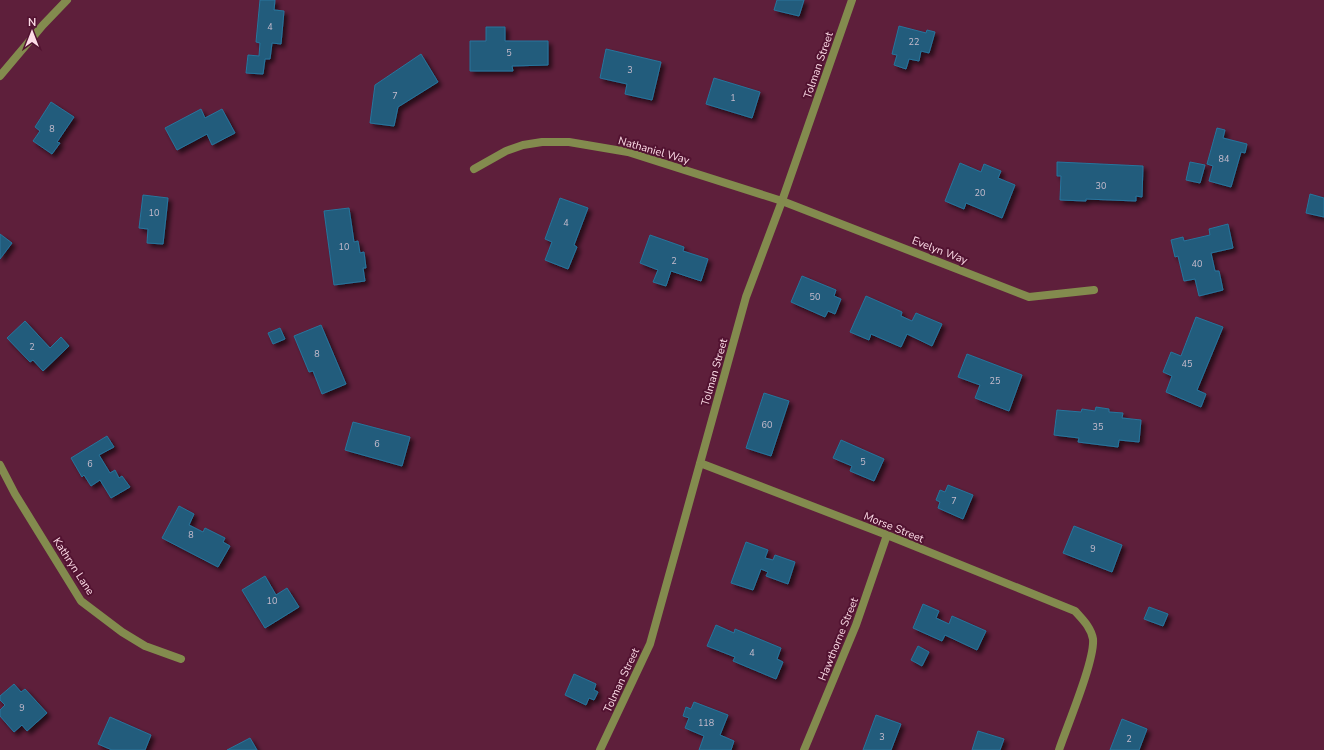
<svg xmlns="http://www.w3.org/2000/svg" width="1324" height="750" font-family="'Nunito Sans',sans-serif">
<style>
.building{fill:#245c7b;stroke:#26759d;filter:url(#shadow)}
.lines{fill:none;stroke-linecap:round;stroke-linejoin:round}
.minor{stroke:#838b4e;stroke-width:8}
.labels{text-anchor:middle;stroke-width:4;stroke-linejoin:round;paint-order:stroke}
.number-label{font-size:9px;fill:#c7bccc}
.street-label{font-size:11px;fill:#fddce7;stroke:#521331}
</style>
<defs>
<filter id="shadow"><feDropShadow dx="3.5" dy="3.5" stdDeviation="2" flood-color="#0009"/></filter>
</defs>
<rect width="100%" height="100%" fill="#5e1f3b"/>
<path class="building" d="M260,0H275L274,10L284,11L281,44L272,43L270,59H265L263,74L246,73L248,55L259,56L260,43L256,42Z
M777,0H804L799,16L774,10Z
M899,26L926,33L927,30L935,32L929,53L921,51L919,61L909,59L906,69L894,65L897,55L892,54Z
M486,27H505V41H548V65L512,66L513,71H470V41H486Z
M606,49L661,62L652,100L625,94L627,84L600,78Z
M421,54L438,82L398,107L394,126L370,123L375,85Z
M714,78L760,92L752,118L706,104Z
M51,102L74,117L57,142L60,143L52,154L33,141L40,131L35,127Z
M201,109L205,118L222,109L235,133L212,145L207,134L177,150L165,128Z
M1217,128L1225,130L1223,138L1247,144L1245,153L1241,152L1231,187L1209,181L1213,166L1207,164Z
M1057,162L1143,166L1142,197L1136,196V201L1086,199V201L1060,200L1061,176H1057Z
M1190,162L1205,165L1200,183L1186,180Z
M960,163L981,172L984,164L1001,171L998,178L1015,185L1002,218L966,203L964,209L945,201Z
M1310,194L1324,198V217L1306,213Z
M143,195L168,198L163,244L147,243L148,229L139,228Z
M560,198L588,208L574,245L577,247L568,269L545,260L552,242L545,239Z
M349,208L354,242L358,241L360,253L364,252L366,268H363L365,281L334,285L324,211Z
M1228,224L1233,248L1211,253L1215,271H1219L1223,290L1199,296L1195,279L1184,281L1178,256L1175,257L1171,240L1183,237L1184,241L1210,235L1209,229Z
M0,234L12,243L0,259Z
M650,235L684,247L683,251L708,259L701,281L671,271L666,286L653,282L658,270L640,263Z
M802,276L836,290L834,296L841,299L835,314L828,311L825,317L791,302Z
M866,296L902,312L901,316L912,321L916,313L942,324L932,346L907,334L901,347L871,334L869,340L850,332Z
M1196,317L1223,327L1197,390L1206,394L1201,407L1166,392L1172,376L1163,372L1171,352L1181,356Z
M25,321L50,348L61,337L69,346L43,371L33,360L30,362L7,338Z
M321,325L346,384L322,394L313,371L309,372L294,336Z
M280,328L285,339L273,344L268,333Z
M967,354L1022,375L1009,411L975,398L980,385L958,377Z
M764,393L789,401L771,456L746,448Z
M1096,407L1109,409V412L1123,413L1122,418L1141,420L1139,442L1119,440L1118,447L1078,442L1079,438L1054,435L1057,410L1081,412L1082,409L1095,411Z
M353,422L410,437L402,466L345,450Z
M107,436L114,447L99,455L110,473L115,470L119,478L122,476L130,487L111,498L100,480L91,486L84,475L82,477L71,458Z
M841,440L884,459L874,481L850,471L852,466L833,458Z
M948,485L973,495L963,519L938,508L940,502L936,500L940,490L945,492Z
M179,506L194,514L189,525L203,532L205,528L225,538L223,542L230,546L218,567L162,538Z
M1074,526L1122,545L1112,572L1063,553Z
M746,542L768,550L765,558L773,560L775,555L795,562L788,584L766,576L768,572L761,569L753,590L731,583Z
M265,576L276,595L287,588L299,607L265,628L242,590Z
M923,604L939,611L936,618L949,624L952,616L986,631L977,650L945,635L942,641L913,628Z
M1149,607L1168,614L1163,626L1144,619Z
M716,625L734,633L735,629L781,648L777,659L783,662L776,679L733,661L735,657L707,646Z
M918,646L929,652L922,666L911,660Z
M574,674L596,684L594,690L598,692L594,700L589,698L586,705L565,695Z
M14,684L21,692L25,689L47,713L27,731L22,725L14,732L0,716V710L5,705L0,700V696Z
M694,702L728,715L720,735L734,741L731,750H699L704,736L685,728L689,718L683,716L686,707L691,709Z
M876,715L901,724L891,750H863Z
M110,717L151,735L145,750H112L98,744Z
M1122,719L1147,729L1139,750H1110Z
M978,731L1004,739L1000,750H972Z
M250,738L257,750H227Z"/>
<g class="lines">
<path class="minor" d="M0,76L43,25L67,0
M474,169L506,151L523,145L542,142H569L628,152L782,201L1029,297L1094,290
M700,463L887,535L1075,611C1082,619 1091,627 1093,639C1095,660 1067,726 1059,750
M0,465L15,494L81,601L122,632L145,646L181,659
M600,750L650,644L746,297L782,201L852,0
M804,750L856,625L887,535"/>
</g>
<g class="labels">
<g class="number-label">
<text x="270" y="30">4</text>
<text x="914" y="45">22</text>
<text x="509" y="56">5</text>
<text x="630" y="73">3</text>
<text x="395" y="99">7</text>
<text x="733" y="101">1</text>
<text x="52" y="132">8</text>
<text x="1224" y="162">84</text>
<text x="1101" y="189">30</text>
<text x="980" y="196">20</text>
<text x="154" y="216">10</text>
<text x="566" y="226">4</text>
<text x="344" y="250">10</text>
<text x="674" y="264">2</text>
<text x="1197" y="267">40</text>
<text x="815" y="300">50</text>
<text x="32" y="350">2</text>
<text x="317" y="357">8</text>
<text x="1187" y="367">45</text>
<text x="995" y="384">25</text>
<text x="767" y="428">60</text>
<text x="1098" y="430">35</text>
<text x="377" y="447">6</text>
<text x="863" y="465">5</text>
<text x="90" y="467">6</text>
<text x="954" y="504">7</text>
<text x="191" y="538">8</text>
<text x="1093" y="552">9</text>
<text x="272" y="604">10</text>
<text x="752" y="656">4</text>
<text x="22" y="711">9</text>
<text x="706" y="726">118</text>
<text x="882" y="740">3</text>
<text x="1129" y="742">2</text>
</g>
<g class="street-label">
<text transform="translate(818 65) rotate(-71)" y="4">Tolman Street</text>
<text transform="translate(654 150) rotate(16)" y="4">Nathaniel Way</text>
<text transform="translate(940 250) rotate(21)" y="4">Evelyn Way</text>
<text transform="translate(714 372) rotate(-74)" y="4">Tolman Street</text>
<text transform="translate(894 527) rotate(22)" y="4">Morse Street</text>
<text transform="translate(74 566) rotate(57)" y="4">Kathryn Lane</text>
<text transform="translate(838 639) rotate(-68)" y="4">Hawthorne Street</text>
<text transform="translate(621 680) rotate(-65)" y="4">Tolman Street</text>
</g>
</g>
<g transform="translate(32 32)" stroke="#521331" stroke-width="3" paint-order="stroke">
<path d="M0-3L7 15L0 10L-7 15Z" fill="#fddce7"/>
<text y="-6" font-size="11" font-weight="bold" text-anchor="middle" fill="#fddce7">N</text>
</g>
</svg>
